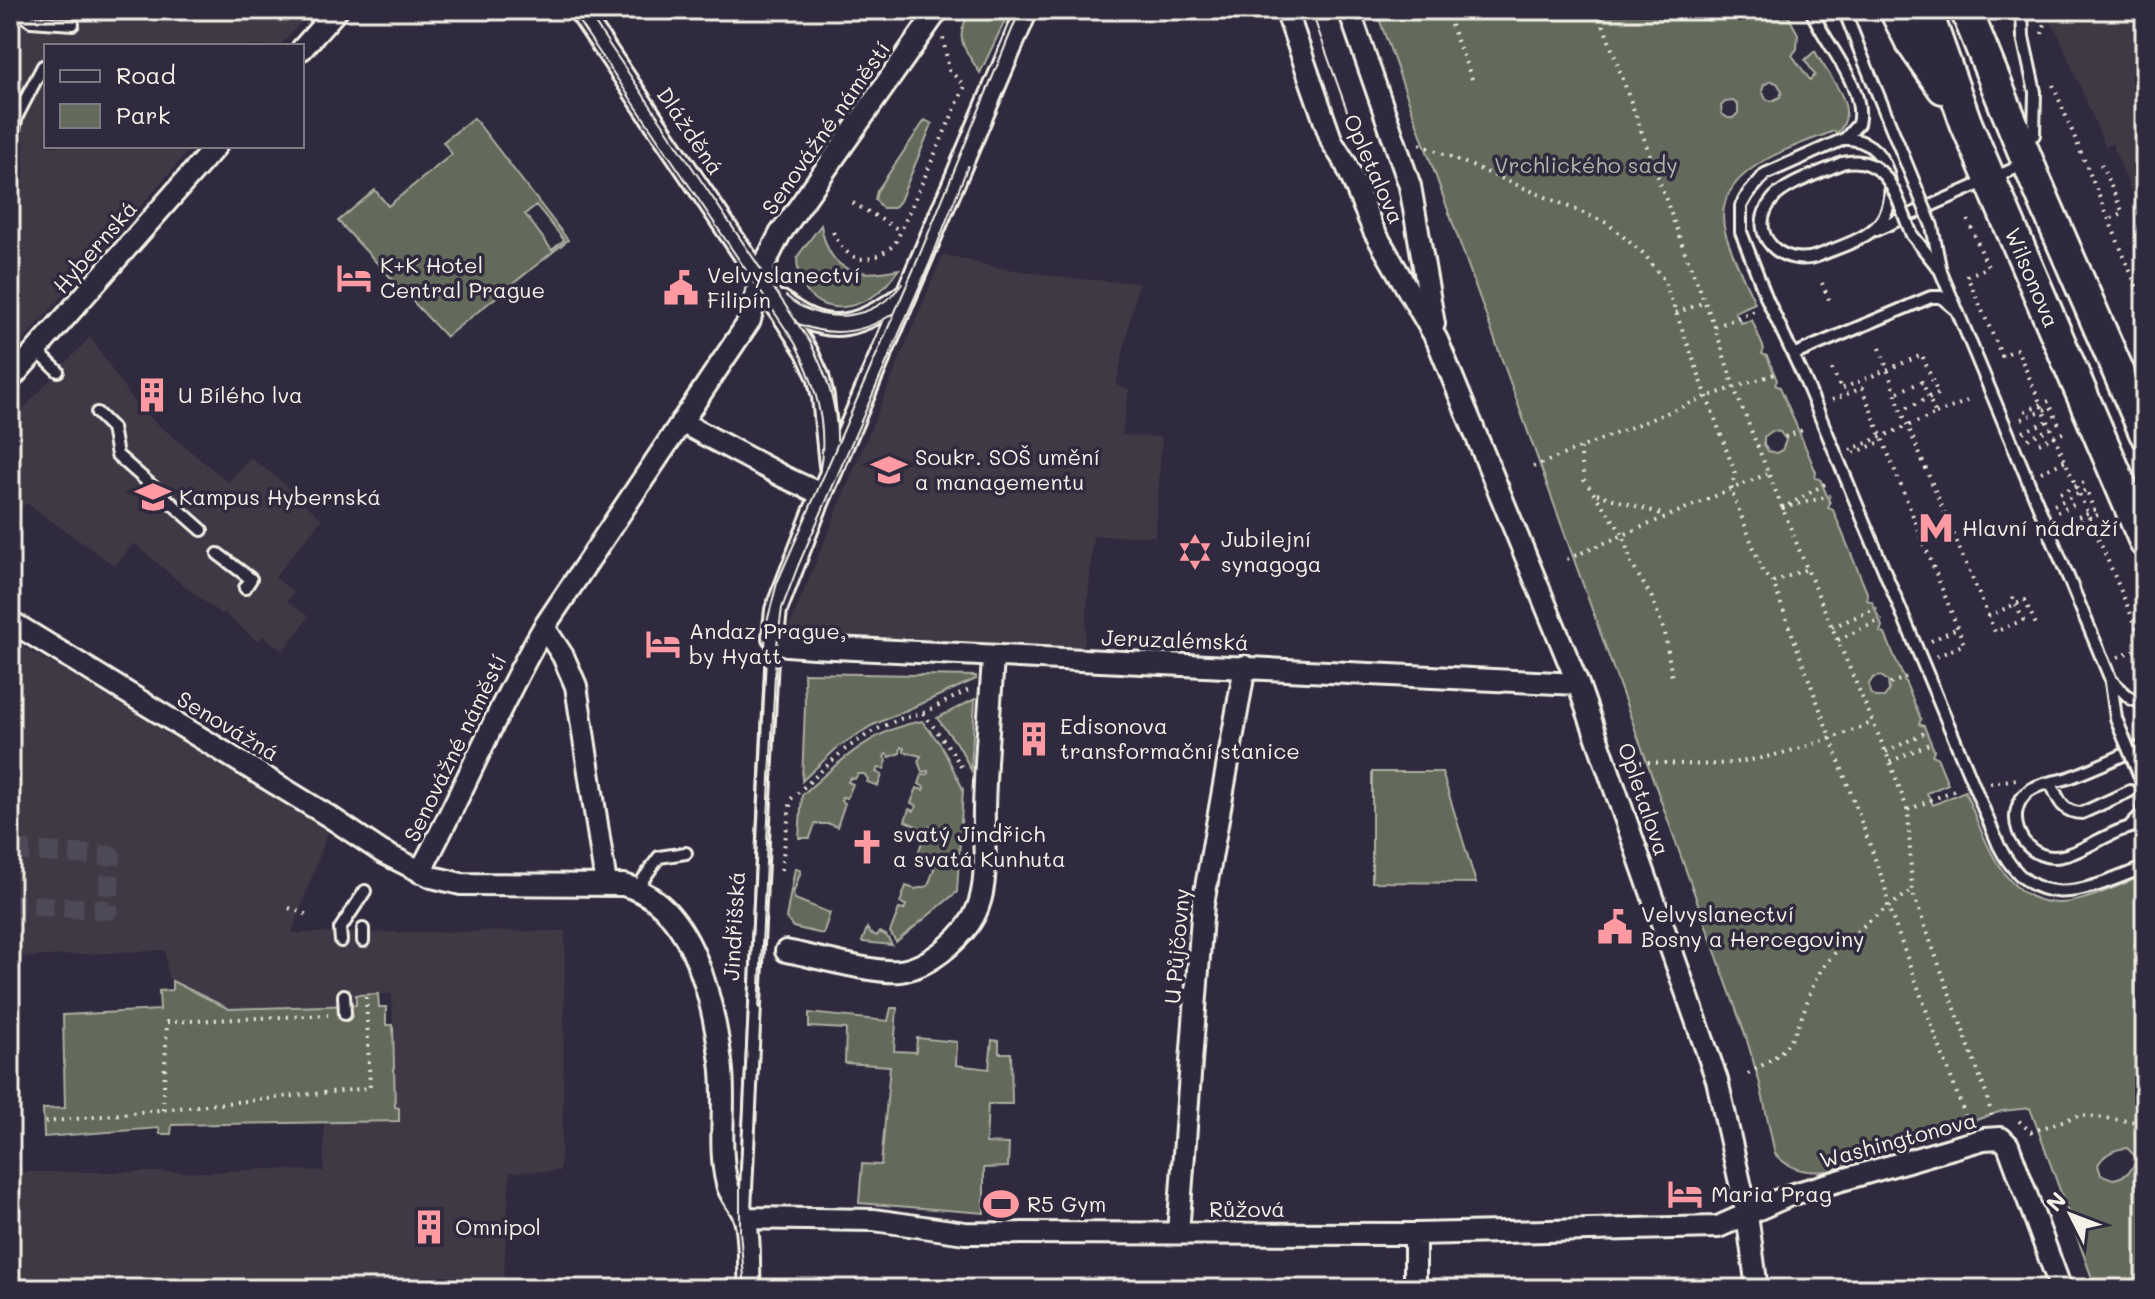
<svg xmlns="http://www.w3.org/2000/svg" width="2155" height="1299" font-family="Mali,sans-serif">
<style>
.built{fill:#413945}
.green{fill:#646a5c;stroke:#acaea2;stroke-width:2;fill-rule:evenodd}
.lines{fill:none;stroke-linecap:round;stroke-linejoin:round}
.street-tunnel{stroke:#4d4857;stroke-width:20;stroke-dasharray:20 10;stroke-linecap:butt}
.lane-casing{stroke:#f4f1e8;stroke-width:16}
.street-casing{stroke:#f4f1e8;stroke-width:26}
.secondary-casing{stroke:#f4f1e8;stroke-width:36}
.path{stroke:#f4f1e8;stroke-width:4;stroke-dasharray:2 6;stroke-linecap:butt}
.lane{stroke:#2f2a3d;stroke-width:10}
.street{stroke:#2f2a3d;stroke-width:20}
.secondary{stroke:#2f2a3d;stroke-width:30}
.tram{stroke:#f4f1e8;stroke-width:2}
.lane-bridge-casing{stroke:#f4f1e8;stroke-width:16;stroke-linecap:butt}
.lane-bridge{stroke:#2f2a3d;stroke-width:10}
.labels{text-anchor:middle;stroke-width:7;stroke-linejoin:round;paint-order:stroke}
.street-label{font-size:22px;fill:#f4f1e8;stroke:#2f2a3d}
.park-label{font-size:22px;fill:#b3b4a9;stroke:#2f2a3d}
.poi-label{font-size:22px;fill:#f4f1e8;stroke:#2f2a3d;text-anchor:start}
</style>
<rect width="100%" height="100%" fill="#2f2a3d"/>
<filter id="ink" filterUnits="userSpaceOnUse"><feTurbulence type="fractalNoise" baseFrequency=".0125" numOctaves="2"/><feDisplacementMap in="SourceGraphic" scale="16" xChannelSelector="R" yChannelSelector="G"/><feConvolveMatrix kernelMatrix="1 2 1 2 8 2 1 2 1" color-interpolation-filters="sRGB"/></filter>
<g filter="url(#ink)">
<path class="built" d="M10,10H311L280,46H46V146H193L10,356Z
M2044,10H2145V225L2112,144L2105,146L2059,36Z
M943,254L995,267L1066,278L1138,283L1116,385L1129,389L1122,435L1162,437L1155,536H1093L1085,639L1082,649L792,639L789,627Z
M90,337L138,408L228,482L250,458L275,476L322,519L275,577L294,593L287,601L309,617L283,651L263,636L258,642L224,613L222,615L173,577L134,543L115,566L26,503L18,511L10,505V423Z
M10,639L330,826L292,933L565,931L563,1112L560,1171L510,1172L503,1289H10V1172H212L268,1169L324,1171V1123L399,1121V1108H395L392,994L357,995V1005L229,1009L168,978L165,950L10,958Z"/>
<path class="green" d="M972,10H1010L980,73C964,48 952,37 972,10Z
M1376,10H1785L1798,34L1797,49L1792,55L1810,80L1815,75L1805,60L1815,51C1826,75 1864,109 1836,134L1834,131C1791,148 1706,171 1726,235C1733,258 1745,281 1755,303L1735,312L1741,323L1752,320L1764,349L1762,354L1767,356L1777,380L1775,385L1780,387L1816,472L1815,478L1820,479L1830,503L1828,508L1833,510L1868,595L1867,600L1872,602L1882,626L1880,632L1885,634L1921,719L1919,724L1924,726L1934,750L1932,755L1937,757L1948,784L1927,793L1933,805L1965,791C1984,836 2005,913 2070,902C2095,898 2121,884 2145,875V936L2139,937L2134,945L2138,953L2145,954V1289H2096L2030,1108L2002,1111L1830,1171C1808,1173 1790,1171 1775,1154L1760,1084L1746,1037ZM1771,81L1777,83L1782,91L1780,97L1772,101L1766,99L1762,91L1764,85ZM1733,101L1738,105V113L1733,118H1728L1722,114L1721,106L1725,102ZM1772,431L1780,432L1786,440L1782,450L1776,453L1768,451L1764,445V437ZM1881,676L1888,681L1889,691L1884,697H1876L1870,693L1869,684L1873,678ZM2127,1148L2136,1157C2135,1170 2125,1177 2113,1179L2101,1175L2098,1165C2104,1154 2114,1149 2127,1148Z
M474,118L568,240L446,337L338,221L375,190L388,206L452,154L443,142ZM536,205L564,240L552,250L525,214Z
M925,120L932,124L900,201L894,208H882L875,199L877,191Z
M821,225C829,274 857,278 899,269C891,279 884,290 872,297C833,320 797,303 797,257Z
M804,673L976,676V679L871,726L838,747L802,781L805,706Z
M975,699L971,770L960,748L937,718Z
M922,721L941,745L963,789L957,892L896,942L890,932L899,909L904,910L906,905L900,903L906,886L915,889L928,886L934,869L917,856L925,834L931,831L929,827L923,829L905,821L909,809L914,811L917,806L911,803L917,788L923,790L924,787L919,784L922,775L928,774V771L922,772L918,761L921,756L904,752V748L901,747L900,753L890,757L886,754L884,757L887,761L884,769L878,768L876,772L882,775L878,786L867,782L868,779L864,774H858L855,779L850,778L848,782L853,784L847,798L842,797L841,801L845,803L837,827L830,824H815L810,838H799L802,795C838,763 872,729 922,721Z
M1372,772H1442L1476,883L1372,882Z
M795,868L801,871L793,894L795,899L830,913L823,934L793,927L786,918Z
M867,928L870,933L877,936L879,932L886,935L892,945L862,942Z
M172,981L229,1009L356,1005V995L378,994L379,1007H386V1025H393L395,1107L399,1108V1121L172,1125L171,1134H160L159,1128L44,1137L43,1109L65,1108L63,1015L160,1010L159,991L172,990Z
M891,1008H897L894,1051L916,1052L917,1038L957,1042L956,1065L989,1069L992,1040L999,1041V1053H1011L1012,1104H988L986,1143L1009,1144L1008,1167L984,1168V1213L859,1203L862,1164L881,1165L890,1066L845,1063L846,1029L809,1027V1013L888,1021Z"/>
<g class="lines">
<path class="street-tunnel" d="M10,850L111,856L108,910L10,904"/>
<g class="lane-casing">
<path id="lane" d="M16,10L31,21L73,24
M1811,10C1824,43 1867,87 1858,124L1845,139
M1844,10L1860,51
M2022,10L2023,37L2035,92L2034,135
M10,147L17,116L43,66
M1842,163C1823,172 1784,184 1772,200C1744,234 1783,270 1820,255C1839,247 1865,240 1879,224C1904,194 1886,136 1844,139L1765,174L1748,194L1741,206V232L1767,299L1805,380L1999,846C2035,917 2089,889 2145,867
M1932,226L1941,272L2111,680L2131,699L2145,703
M1876,230L2025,164
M1912,235L1940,270
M36,350L58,371
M1795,354L1931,297H1941L1954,308
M97,413L112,428L117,455L202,530
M218,554L251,579L245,588
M2111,682L2116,718L2121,731
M2145,745C2121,756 2096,768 2071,777C2059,782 2042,782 2030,790C2002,810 2019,856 2053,857C2081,857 2113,825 2145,825
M2051,783C2058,799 2062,813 2082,813L2130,791
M2131,825L2141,815L2145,805
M637,888L659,857L686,853
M363,929V941
M341,941L340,929L365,891
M344,995L345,1014
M745,1210L773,637"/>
</g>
<g class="street-casing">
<path id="street" d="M579,10L743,253L807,352L818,376L823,397L830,466
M1027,10L815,510L776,610L773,637L787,645L813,647L1578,684
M1286,10L1332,142L1346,164L1374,231L1437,340L1578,684L1717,1080L1747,1214L1757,1289
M1349,10L1410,186L1434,324
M302,49L337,10
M782,302C827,341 865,325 907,293
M10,380L216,146
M681,422L784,477L821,494
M10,621L330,817L382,852L432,877L461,884L623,885C693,902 713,1001 721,1062C727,1102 717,1144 727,1184C729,1195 740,1205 744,1216C751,1235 748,1268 750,1289
M544,627L563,656L576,686L606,884
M420,872C464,791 498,706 544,627L750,320L763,267L780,234L938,10
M786,951C813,956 875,974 900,971C930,967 968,935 978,907C989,878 983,841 984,810C985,759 990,708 993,658
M745,1218L874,1220L965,1233L1415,1234L1718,1227L1790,1195L1984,1139L2001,1138L2008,1145L2061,1289
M1178,1233L1203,904L1245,666
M1415,1234V1289"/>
</g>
<g class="secondary-casing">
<g id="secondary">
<path d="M1895,10L1911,42L1943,88"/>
<path id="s1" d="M1926,10L1966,123L2145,542"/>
<path d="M1966,10L2036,182L2145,433"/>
</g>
</g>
<path class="path" d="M1445,10L1474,84
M1598,10L1684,250L1715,327L1734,388L1807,569L1890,762L1908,811L1912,891L1987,1096L1992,1118
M1376,17L1395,10
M2042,34L2049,10
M2053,85L2145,307
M1420,144L1607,223L1644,254L1664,280L1735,473L1731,490L1764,574L1773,582L1885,886L1888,906L1967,1121
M2101,164L2123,213L2109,219
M853,203L901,231
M1968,220L1988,267L1967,276L2002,356L2017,349L2145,647
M833,232C849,265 869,266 895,244L965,86L949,70L943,38
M1822,283L1830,302
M1676,313L1705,302
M1715,327L1754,311
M1880,348L1901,410L1995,632L2023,620L2011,593
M1832,369L1841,389L1922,355L1938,394L1901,410
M1832,400L1862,388L1964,644L1936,657
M2025,411L2054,399
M1936,414L1967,401
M2022,419L2051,407L2059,425
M2023,432L2048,421
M1785,437L1803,430
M2028,439L2051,428
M2039,443L2067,431
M1580,448L1584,480L1623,534L1631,563L1652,598L1665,633L1672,678
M1850,450L1936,414L1922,382L1895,393
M1854,453L1883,441
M1533,467L1706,397L1775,374
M2041,472L2068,460
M1825,484L1783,508L1830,496
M2060,493L2089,480
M1597,494L1665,515
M2054,505L2086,490L2094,510L2062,524
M2057,512L2078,503
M2074,525L2102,513
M1567,559L1767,474
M1773,582L1807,569
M1988,616L2025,600L2037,627
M1832,627L1877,608
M1838,640L1882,619
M1931,641L1957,628
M2118,657L2145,646
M1890,684L1906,677
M923,713L952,751L963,770
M1886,752L1926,732
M1640,762C1665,762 1691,766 1716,764C1764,762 1829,741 1873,722
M1890,762L1931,743
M1990,783L2017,779
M1908,810L1959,788
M781,870L791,799L844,750L873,731L900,719L923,713L969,690
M289,908L308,915
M1748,1074C1762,1065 1777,1058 1787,1045C1806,1020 1807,986 1827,962C1850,934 1882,910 1912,891
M163,1110L167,1022L328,1015
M2019,1121L2031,1132L2080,1115L2145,1123
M45,1122L370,1088L366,995"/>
<use href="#lane" class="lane"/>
<use href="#street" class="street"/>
<use href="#secondary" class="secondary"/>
<path class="tram" d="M571,10L795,343C815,382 829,429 819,473
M586,10L810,342C826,374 838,405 837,440
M1311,10L1350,119
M786,296C820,326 874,322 902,284
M796,323C831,338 863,334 894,313
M759,1008L776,653L782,608L798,566L929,265L968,166
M745,1289L740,1231V1176L766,626L777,583L915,266L1020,10"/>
<g class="lane-bridge-casing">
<path id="lane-bridge" d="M1860,51L1932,226
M1842,163C1889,152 1897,201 1912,235
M2121,731L2145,789"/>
</g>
<use href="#lane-bridge" class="lane-bridge"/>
</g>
</g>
<defs>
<g id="hotel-bare" transform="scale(2.76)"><path d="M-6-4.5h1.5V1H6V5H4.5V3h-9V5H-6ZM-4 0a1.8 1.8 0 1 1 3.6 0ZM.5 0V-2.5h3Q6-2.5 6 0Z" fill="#ff9aa2" stroke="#2f2a3d" stroke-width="2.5" paint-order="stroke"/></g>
<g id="civic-bare" transform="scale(2.76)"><path d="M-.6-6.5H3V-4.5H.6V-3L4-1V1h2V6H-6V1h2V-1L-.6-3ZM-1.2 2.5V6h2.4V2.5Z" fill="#ff9aa2" stroke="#2f2a3d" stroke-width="2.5" paint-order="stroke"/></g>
<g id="building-bare" transform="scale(2.76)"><path d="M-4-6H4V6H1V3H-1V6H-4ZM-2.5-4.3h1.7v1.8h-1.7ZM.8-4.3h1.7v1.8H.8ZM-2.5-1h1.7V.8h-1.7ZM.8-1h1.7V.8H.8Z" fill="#ff9aa2" stroke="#2f2a3d" stroke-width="2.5" paint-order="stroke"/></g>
<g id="university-bare" transform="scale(2.76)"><path d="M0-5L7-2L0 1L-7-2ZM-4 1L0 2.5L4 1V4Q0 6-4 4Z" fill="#ff9aa2" stroke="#2f2a3d" stroke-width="2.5" paint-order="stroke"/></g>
<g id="metro-bare" transform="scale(2.76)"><path d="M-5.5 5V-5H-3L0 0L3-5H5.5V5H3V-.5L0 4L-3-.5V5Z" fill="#ff9aa2" stroke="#2f2a3d" stroke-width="2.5" paint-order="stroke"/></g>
<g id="synagogue-bare" transform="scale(2.76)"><path d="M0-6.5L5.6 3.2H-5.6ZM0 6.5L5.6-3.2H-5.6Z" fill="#ff9aa2" stroke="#2f2a3d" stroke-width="2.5" paint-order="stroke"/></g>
<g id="church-bare" transform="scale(2.76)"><path d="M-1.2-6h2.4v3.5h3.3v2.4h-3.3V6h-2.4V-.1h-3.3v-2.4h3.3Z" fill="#ff9aa2" stroke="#2f2a3d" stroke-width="2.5" paint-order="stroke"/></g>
<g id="stadium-bare" transform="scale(2.76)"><path d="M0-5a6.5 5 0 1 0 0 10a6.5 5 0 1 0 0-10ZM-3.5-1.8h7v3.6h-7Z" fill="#ff9aa2" stroke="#2f2a3d" stroke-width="2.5" paint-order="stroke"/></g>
</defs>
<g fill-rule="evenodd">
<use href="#hotel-bare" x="354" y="278"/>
<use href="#civic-bare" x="681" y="288"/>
<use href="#building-bare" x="152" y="395"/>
<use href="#university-bare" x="889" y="470"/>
<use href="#university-bare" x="153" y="497"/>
<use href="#metro-bare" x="1936" y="528"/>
<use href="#synagogue-bare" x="1195" y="552"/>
<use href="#hotel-bare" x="663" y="644"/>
<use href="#building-bare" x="1034" y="739"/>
<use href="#church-bare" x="867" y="847"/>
<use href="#civic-bare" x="1615" y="927"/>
<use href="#hotel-bare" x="1685" y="1194"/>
<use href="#stadium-bare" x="1001" y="1204"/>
<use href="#building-bare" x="429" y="1227"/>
</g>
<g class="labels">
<g class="street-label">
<text transform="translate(826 128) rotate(-55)" y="8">Senovážné náměstí</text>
<text transform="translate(690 131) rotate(56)" y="8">Dlážděná</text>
<text transform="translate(1374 169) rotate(66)" y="8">Opletalova</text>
<text transform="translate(95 247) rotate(-49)" y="8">Hybernská</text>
<text dy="8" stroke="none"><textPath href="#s1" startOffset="288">Wilsonova</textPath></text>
<text transform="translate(1175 640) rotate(2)" y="8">Jeruzalémská</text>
<text transform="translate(228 726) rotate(31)" y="8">Senovážná</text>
<text transform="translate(455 748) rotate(-64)" y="8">Senovážné náměstí</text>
<text transform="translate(1644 799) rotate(71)" y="8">Opletalova</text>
<text transform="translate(734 926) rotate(-87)" y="8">Jindřišská</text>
<text transform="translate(1177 946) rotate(-85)" y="8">U Půjčovny</text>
<text transform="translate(1898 1140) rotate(-15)" y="8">Washingtonova</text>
<text x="1247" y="1217">Růžová</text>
</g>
<g class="park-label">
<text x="1586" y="173">Vrchlického sady</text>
</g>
<g class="poi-label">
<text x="380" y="273">K+K Hotel<tspan x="380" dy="25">Central Prague</tspan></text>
<text x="707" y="283">Velvyslanectví<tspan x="707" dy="25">Filipín</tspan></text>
<text x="178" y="403">U Bílého lva</text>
<text x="915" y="465">Soukr. SOŠ umění<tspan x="915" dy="25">a managementu</tspan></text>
<text x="179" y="505">Kampus Hybernská</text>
<text x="1962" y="536">Hlavní nádraží</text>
<text x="1221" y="547">Jubilejní<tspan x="1221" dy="25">synagoga</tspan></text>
<text x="689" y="639">Andaz Prague,<tspan x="689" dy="25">by Hyatt</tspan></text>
<text x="1060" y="734">Edisonova<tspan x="1060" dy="25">transformační stanice</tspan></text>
<text x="893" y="842">svatý Jindřich<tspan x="893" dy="25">a svatá Kunhuta</tspan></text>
<text x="1641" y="922">Velvyslanectví<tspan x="1641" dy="25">Bosny a Hercegoviny</tspan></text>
<text x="1711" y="1202">Maria Prag</text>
<text x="1027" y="1212">R5 Gym</text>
<text x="455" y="1235">Omnipol</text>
</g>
</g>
<rect width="2155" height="1299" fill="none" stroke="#2f2a3d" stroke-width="40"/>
<rect x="20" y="20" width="2115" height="1259" fill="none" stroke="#f4f1e8" stroke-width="3" filter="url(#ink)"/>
<rect x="44" y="44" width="260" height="104" fill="#2f2a3d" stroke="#7e7a81" stroke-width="2"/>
<rect x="60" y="70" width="40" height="12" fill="#2f2a3d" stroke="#7e7a81" stroke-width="2"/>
<text x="116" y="84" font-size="24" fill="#f4f1e8">Road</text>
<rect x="60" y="104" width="40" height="24" fill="#646a5c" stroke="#7e7a81" stroke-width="2"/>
<text x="116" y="124" font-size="24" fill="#f4f1e8">Park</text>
<g transform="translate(2071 1215) rotate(312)" stroke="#2f2a3d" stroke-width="6" paint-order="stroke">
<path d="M0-6L14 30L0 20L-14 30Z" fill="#f4f1e8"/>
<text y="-12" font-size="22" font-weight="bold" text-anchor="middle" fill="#f4f1e8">N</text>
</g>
</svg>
